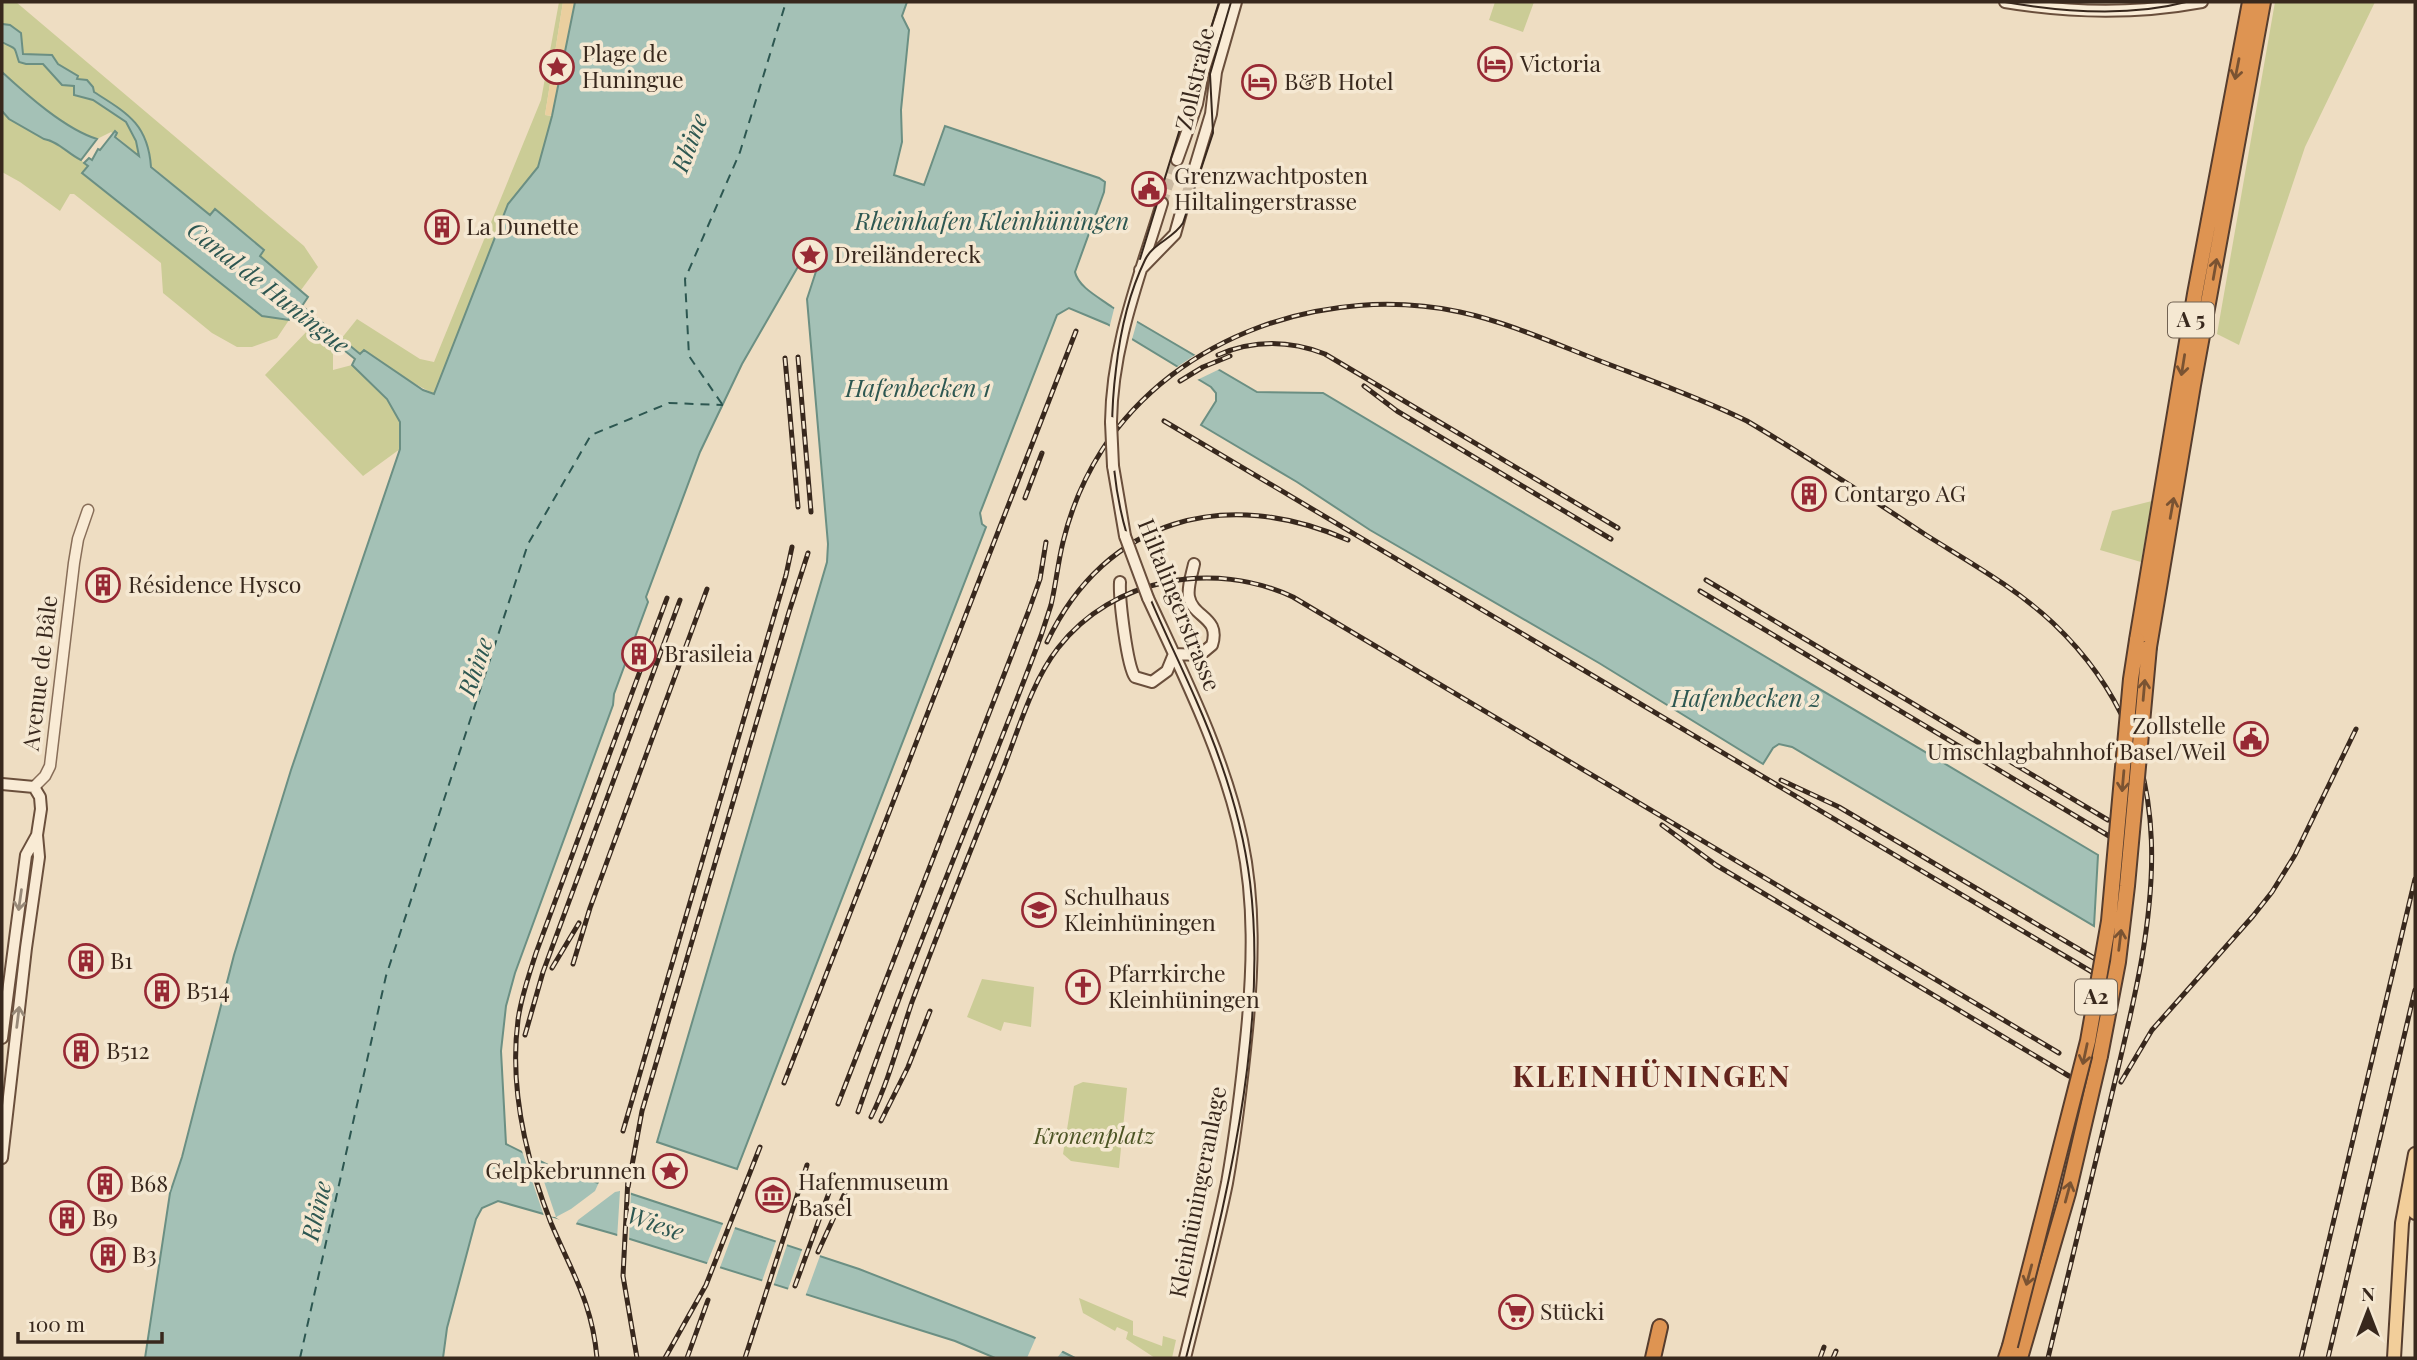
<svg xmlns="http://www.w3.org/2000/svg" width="2417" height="1360" font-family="'Playfair Display',serif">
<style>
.green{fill:#cbcc96}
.sand{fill:#eacf9f}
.water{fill:#a4c1b6;stroke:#6b8f83;stroke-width:2}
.pier{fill:#eeddc2}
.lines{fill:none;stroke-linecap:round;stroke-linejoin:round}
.ferry{stroke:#2d5751;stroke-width:2;stroke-dasharray:9 7;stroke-linecap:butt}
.secondary-tunnel{stroke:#cab9a1;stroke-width:10;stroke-dasharray:10 5;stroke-linecap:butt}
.tertiary-casing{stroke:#886e59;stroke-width:13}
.secondary-casing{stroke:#6a4f3c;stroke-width:14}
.primary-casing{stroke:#563d2e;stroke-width:16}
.motorway-casing{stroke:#563d2e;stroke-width:18}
.tertiary{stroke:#f9ebd5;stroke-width:10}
.secondary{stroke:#f9ebd5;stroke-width:10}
.primary{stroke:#f2ce9a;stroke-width:12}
.motorway{stroke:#de9452;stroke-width:14}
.tram{stroke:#38281d;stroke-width:2}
.rail-casing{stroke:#38281d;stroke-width:5}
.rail{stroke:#f5e8d2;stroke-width:2.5;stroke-dasharray:8;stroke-linecap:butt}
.secondary-bridge-casing{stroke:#6a4f3c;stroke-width:14;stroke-linecap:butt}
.motorway-bridge-casing{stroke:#563d2e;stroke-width:18;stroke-linecap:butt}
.secondary-bridge{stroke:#f9ebd5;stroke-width:10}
.motorway-bridge{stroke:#de9452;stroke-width:14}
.oneway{stroke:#7a5332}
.oneway2{stroke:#988a79}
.labels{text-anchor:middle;stroke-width:7;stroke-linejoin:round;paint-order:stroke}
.shield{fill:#f5e8d2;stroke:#716253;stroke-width:2}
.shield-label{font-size:21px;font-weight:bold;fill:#38281d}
.poi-label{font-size:23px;fill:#38281d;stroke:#f5e8d2;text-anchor:start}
.street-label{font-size:23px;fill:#38281d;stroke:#f5e8d2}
.park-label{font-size:23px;font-style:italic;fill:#4c5424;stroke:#f5e8d2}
.water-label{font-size:24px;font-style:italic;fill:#2d5751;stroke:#f5e8d2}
.district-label{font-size:30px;font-weight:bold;letter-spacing:2px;fill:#64251d;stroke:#f5e8d2}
</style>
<rect width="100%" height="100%" fill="#eeddc2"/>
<path class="green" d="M2,2H16L304,246L318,267L301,290L259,255L264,249L215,210L210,215L111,132L97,139C65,129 27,95 2,72Z
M559,2H563L545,115L552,116L538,167L508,204L434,394L360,354L341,339L357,319L420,359L434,362L541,100Z
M1495,2H1534L1523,32L1489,20Z
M2275,2H2375L2305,147L2239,345L2217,334Z
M2,111L9,119L44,139L49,140L88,165L82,174L262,316L289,320L277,338L252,347H237L212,333L163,293L161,263L74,194H70L60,211L20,182L2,172Z
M310,328L333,345V370L352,365L388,399L400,422V449L363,476L265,375Z
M2152,501L2141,562L2100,550L2112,511Z
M982,979L1034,987L1031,1027L1004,1022L1001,1031L967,1017Z
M1083,1082L1127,1088L1119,1168L1071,1161L1063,1154L1074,1086Z
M1079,1298L1133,1321V1335L1162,1346L1163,1336L1176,1340L1172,1358H1155L1126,1339L1128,1332L1117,1327L1115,1331L1083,1313Z"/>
<path class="sand" d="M563,2H575L552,116L545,115Z"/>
<path class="water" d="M575,2H907L902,16L909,30L901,110L902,142L894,175L924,185L945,126L1099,178L1105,182L1104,192L1075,272C1078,287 1100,298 1112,307L1257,392L1323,393L2098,855L2094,926L1792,747L1779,744L1773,748L1763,764L1599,663L1370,530L1297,482L1201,425L1216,401V393L1211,387L1107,324L1069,308L1057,315L980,513L982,524L986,527L737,1169L657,1142L827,562L828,544L807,299L821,256L819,249L810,244L800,249L799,265L742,364L700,452L646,597L648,602L614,694L613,705L515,973L506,1006L501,1051L506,1144L556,1169L859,1269L1033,1337L1075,1358H995L955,1341L614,1234L498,1201L482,1208L476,1219L447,1328L443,1358H145L170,1193L182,1157L234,955L291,770L400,449V422L387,399L352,365L355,359L296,311L289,320L262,316L82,173L88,166L84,163L89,158L92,160L98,149L100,150L115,131L117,133L115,137L139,156L136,141L126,122L93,100L74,95V86L62,85L43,64H26L19,62C13,44 18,51 2,42V24L10,25L21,33L23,54L52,55L58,64L78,76L77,79L87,80L93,87L94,92C127,113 148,124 151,167L210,215L215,209L264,250L260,256L308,297L302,306L360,354L364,350L423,390L434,394L508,204L538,167L552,116Z
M2,72C27,95 65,129 97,139L81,160C68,154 58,141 44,139L9,119L2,111Z"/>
<path class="pier" d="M1115,305L1138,318L1131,343L1109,329Z
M1198,353L1224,367L1195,381L1174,369Z
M521,1148L535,1155L556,1217L571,1209L595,1191L600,1180L631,1190L629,1242L617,1239L620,1191L615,1192L578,1220L575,1226L561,1221L555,1217L544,1216Z
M724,1221L736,1225L719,1270L706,1266Z
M777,1238L788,1242L773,1287L761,1284Z
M803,1247L821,1253L805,1297L787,1292Z
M1037,1335L1064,1349L1057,1358H1027Z"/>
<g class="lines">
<path class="ferry" d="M722,404L689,356L685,279L740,152L786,2
M300,1358L386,976L528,544L591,435L669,403L723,405"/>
<path class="secondary-tunnel" d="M1162,203L1177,160
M1182,209L1195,167"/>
<g class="tertiary-casing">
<path id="tertiary" d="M34,787L45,776L50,766L74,563L78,539L88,510"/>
</g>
<g class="secondary-casing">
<path id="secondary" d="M2005,2C2070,13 2137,14 2202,2
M1177,160L1197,104L1203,72L1226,2
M1195,167L1211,114L1216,72L1236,2
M1140,270L1175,234L1182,209
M1111,422C1112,344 1140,276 1162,203
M1113,466L1125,536
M1120,582C1119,599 1127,666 1135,677L1152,682L1167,671L1174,654L1200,655L1212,645C1221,617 1193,618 1189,597C1187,587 1192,574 1194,564
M1148,598C1184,676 1224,755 1242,840C1255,902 1253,967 1247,1030C1242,1081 1236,1132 1227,1183C1215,1242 1199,1300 1185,1358
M2,784L34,787L40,797L41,809L37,835L39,857L26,948L2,1158
M2,1038L26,855L37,835"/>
</g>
<g class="primary-casing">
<path id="primary" d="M2413,1189L2415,1213
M2394,1358L2402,1223L2415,1154"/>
</g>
<g class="motorway-casing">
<path id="motorway" d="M2137,640L2195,294L2250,2
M2149,647L2193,385L2263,2
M1653,1358L1660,1327
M2006,1358L2010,1346
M2020,1358L2068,1193L2100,1056"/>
</g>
<use href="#tertiary" class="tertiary"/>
<use href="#secondary" class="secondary"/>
<use href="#primary" class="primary"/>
<use href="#motorway" class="motorway"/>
<path class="tram" d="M2005,2C2063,12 2129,17 2186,2
M1140,259L1219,2
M1186,1358C1224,1211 1269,1035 1250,882C1242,818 1222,759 1196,700C1172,645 1144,592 1127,535C1111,481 1109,424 1116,369C1120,333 1129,293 1145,260C1153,243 1173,239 1183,223L1213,133L1210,74L1231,2"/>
<g class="rail-casing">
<path id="rail" d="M1218,355C1253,340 1289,340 1325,354L1618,528
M798,357L811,512
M785,358L798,507
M1180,381L1203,367L1230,356
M1364,386L1397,411L1611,539
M1164,421L2092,972
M1025,498L1042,453
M1706,580L2108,820
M1700,591L2109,836
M1047,642C1106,518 1226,486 1348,540
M1781,780L1839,807L2094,958
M1662,825L1716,865L2069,1076
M573,964L590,908L707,589
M552,968L579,923
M525,1035L543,972L680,600
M2121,1082L2152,1030L2253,916L2272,892L2295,855L2356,729
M784,1083L1076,331
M838,1104L1029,610L1040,579L1046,542
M858,1112C910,961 973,814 1030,665C1038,645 1045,625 1051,605C1056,584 1058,562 1063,542C1071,509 1084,478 1102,450C1177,334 1328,284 1460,312C1511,323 1560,346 1608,364C1655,382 1702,399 1747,421C1808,457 1867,496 1926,535C1969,562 2016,588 2053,623C2199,762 2151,930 2110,1102C2089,1187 2069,1273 2048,1358
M871,1117C889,1081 899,1040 912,1002C941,924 972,847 1003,769C1019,729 1031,683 1058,648C1113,577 1214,560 1293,597L2059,1053
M881,1121L908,1067L930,1011
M623,1131L786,575L792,547
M628,1178L623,1276L637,1358
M628,1187L642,1111L789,612L808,553
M818,1252L850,1182
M795,1286L835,1176
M597,1358C592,1302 572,1273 551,1223C526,1159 509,1089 518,1020C521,997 529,975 536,953L667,598
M665,1358L706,1285L760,1147
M687,1358L708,1300
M745,1358L807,1165
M1820,1358L1824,1347
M1833,1358L1836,1351
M2301,1358L2415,879
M2328,1358L2415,990"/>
</g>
<use href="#rail" class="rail"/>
<g class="secondary-bridge-casing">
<path id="secondary-bridge" d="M1111,422L1113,466
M1125,536L1148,598"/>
</g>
<g class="motorway-bridge-casing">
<path id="motorway-bridge" d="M2100,1056L2118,962L2127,886L2149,647
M2010,1346L2088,1041L2109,921L2131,679L2137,640"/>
</g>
<use href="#secondary-bridge" class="secondary-bridge"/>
<use href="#motorway-bridge" class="motorway-bridge"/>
</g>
<defs><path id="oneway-shaft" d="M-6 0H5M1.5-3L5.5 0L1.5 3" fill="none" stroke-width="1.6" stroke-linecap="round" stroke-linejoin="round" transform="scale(1.75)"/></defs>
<g class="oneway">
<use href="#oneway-shaft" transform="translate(2237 69) rotate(101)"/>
<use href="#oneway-shaft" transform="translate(2215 269) rotate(-80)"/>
<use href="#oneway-shaft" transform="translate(2183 365) rotate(99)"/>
<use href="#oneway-shaft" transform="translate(2172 508) rotate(-80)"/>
<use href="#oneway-shaft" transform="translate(2144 690) rotate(-85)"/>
<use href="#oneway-shaft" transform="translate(2123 781) rotate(95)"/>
<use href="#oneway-shaft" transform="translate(2120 940) rotate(-83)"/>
<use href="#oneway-shaft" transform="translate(2085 1054) rotate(102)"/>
<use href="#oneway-shaft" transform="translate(2068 1192) rotate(-75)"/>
<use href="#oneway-shaft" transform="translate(2029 1275) rotate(105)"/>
</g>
<g class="oneway2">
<use href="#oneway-shaft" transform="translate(20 900) rotate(98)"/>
<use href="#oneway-shaft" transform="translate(18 1017) rotate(-83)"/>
</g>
<defs>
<g id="hotel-ring" transform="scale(1.75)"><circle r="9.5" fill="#f5e8d2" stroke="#972934" stroke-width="1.5"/><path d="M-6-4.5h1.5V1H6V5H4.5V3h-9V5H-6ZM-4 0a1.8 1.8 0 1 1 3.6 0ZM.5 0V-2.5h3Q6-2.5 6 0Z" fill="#972934"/></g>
<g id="sight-ring" transform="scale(1.75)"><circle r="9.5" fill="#f5e8d2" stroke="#972934" stroke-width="1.5"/><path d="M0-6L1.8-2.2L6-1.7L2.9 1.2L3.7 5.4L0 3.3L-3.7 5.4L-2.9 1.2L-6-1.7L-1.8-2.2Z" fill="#972934"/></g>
<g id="civic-ring" transform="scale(1.75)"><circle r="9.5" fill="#f5e8d2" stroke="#972934" stroke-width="1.5"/><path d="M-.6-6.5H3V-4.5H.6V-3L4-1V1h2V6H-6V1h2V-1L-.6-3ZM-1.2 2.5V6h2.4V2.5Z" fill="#972934"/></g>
<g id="building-ring" transform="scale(1.75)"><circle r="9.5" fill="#f5e8d2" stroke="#972934" stroke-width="1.5"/><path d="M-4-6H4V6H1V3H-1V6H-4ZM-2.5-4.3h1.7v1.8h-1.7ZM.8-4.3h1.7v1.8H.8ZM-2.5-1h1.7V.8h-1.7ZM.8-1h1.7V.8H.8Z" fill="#972934"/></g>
<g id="school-ring" transform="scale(1.75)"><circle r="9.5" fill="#f5e8d2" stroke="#972934" stroke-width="1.5"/><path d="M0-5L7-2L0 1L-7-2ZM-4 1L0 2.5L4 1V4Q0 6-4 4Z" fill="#972934"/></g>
<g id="church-ring" transform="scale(1.75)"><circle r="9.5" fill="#f5e8d2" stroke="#972934" stroke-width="1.5"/><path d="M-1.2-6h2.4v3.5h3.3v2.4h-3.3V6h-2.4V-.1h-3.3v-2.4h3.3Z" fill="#972934"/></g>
<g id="museum-ring" transform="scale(1.75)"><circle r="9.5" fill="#f5e8d2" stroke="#972934" stroke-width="1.5"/><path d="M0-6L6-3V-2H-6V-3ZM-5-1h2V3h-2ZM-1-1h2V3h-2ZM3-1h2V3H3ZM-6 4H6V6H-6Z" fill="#972934"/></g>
<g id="supermarket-ring" transform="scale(1.75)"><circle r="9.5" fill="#f5e8d2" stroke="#972934" stroke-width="1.5"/><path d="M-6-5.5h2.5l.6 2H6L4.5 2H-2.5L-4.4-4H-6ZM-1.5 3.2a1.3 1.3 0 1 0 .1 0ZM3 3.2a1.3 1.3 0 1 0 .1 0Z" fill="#972934"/></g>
</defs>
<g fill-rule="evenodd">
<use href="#hotel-ring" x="1495" y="64"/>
<use href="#sight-ring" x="557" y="67"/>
<use href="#hotel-ring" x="1259" y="82"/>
<use href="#civic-ring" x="1149" y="189"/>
<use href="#building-ring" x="442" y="227"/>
<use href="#sight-ring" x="810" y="255"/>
<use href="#building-ring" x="1809" y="494"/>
<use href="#building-ring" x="103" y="585"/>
<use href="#building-ring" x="639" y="654"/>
<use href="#civic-ring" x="2251" y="739"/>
<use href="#school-ring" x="1039" y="910"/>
<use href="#building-ring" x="86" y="961"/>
<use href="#church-ring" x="1083" y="987"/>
<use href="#building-ring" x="162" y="991"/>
<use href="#building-ring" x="81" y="1051"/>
<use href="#sight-ring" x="670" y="1171"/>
<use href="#building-ring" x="105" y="1184"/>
<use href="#museum-ring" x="773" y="1195"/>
<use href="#building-ring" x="67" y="1218"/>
<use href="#building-ring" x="108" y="1255"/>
<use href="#supermarket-ring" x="1516" y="1312"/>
</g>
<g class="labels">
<g class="shield">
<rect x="2168" y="302.5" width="46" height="35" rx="5"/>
<rect x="2075" y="979.5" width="42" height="35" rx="5"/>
</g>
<g class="shield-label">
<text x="2191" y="327">A 5</text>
<text x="2096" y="1004">A2</text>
</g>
<g class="poi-label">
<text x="582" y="62">Plage de<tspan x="582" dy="26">Huningue</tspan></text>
<text x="1520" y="72">Victoria</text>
<text x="1284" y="90">B&amp;B Hotel</text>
<text x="1174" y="184">Grenzwachtposten<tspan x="1174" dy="26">Hiltalingerstrasse</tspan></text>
<text x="466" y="235">La Dunette</text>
<text x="834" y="263">Dreiländereck</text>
<text x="1834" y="502">Contargo AG</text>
<text x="128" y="593">Résidence Hysco</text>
<text x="664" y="662">Brasileia</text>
<text x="2226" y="734" text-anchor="end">Zollstelle<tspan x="2226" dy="26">Umschlagbahnhof Basel/Weil</tspan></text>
<text x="1064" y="905">Schulhaus<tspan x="1064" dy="26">Kleinhüningen</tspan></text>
<text x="110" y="969">B1</text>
<text x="1108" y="982">Pfarrkirche<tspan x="1108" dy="26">Kleinhüningen</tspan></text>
<text x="186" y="999">B514</text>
<text x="106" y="1059">B512</text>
<text x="646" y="1179" text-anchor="end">Gelpkebrunnen</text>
<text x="798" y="1190">Hafenmuseum<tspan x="798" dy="26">Basel</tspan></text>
<text x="130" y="1192">B68</text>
<text x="92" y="1226">B9</text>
<text x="132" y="1263">B3</text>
<text x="1540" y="1320">Stücki</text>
</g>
<g class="street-label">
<text transform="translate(1195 79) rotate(-77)" y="8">Zollstraße</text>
<text transform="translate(1179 605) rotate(68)" y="8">Hiltalingerstrasse</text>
<text transform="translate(40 673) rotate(-83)" y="8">Avenue de Bâle</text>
<text transform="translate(1198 1192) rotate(-79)" y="8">Kleinhüningeranlage</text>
</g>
<g class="park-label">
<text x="1094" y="1144">Kronenplatz</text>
</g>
<g class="water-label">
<text transform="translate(690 143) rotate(-69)" y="8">Rhine</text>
<text x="992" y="230">Rheinhafen Kleinhüningen</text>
<text transform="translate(268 288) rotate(38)" y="8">Canal de Huningue</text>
<text x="918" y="397">Hafenbecken 1</text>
<text transform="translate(476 667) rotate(-71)" y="8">Rhine</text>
<text x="1746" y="707">Hafenbecken 2</text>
<text transform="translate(317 1211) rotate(-77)" y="8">Rhine</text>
<text transform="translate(655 1224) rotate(19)" y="8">Wiese</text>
</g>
<g class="district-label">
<text x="1652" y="1087">KLEINHÜNINGEN</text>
</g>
</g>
<rect width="2417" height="1360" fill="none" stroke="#38281d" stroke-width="7"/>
<g transform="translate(2368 1311)" stroke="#f5e8d2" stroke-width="5" paint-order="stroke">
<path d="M0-5L12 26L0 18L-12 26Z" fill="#38281d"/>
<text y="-10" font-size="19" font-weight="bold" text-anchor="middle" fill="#38281d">N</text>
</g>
<path d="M18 1332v10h144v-10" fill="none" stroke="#38281d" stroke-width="3.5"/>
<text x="28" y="1332" font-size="21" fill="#38281d" stroke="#f5e8d2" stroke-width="5" paint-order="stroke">100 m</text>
</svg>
